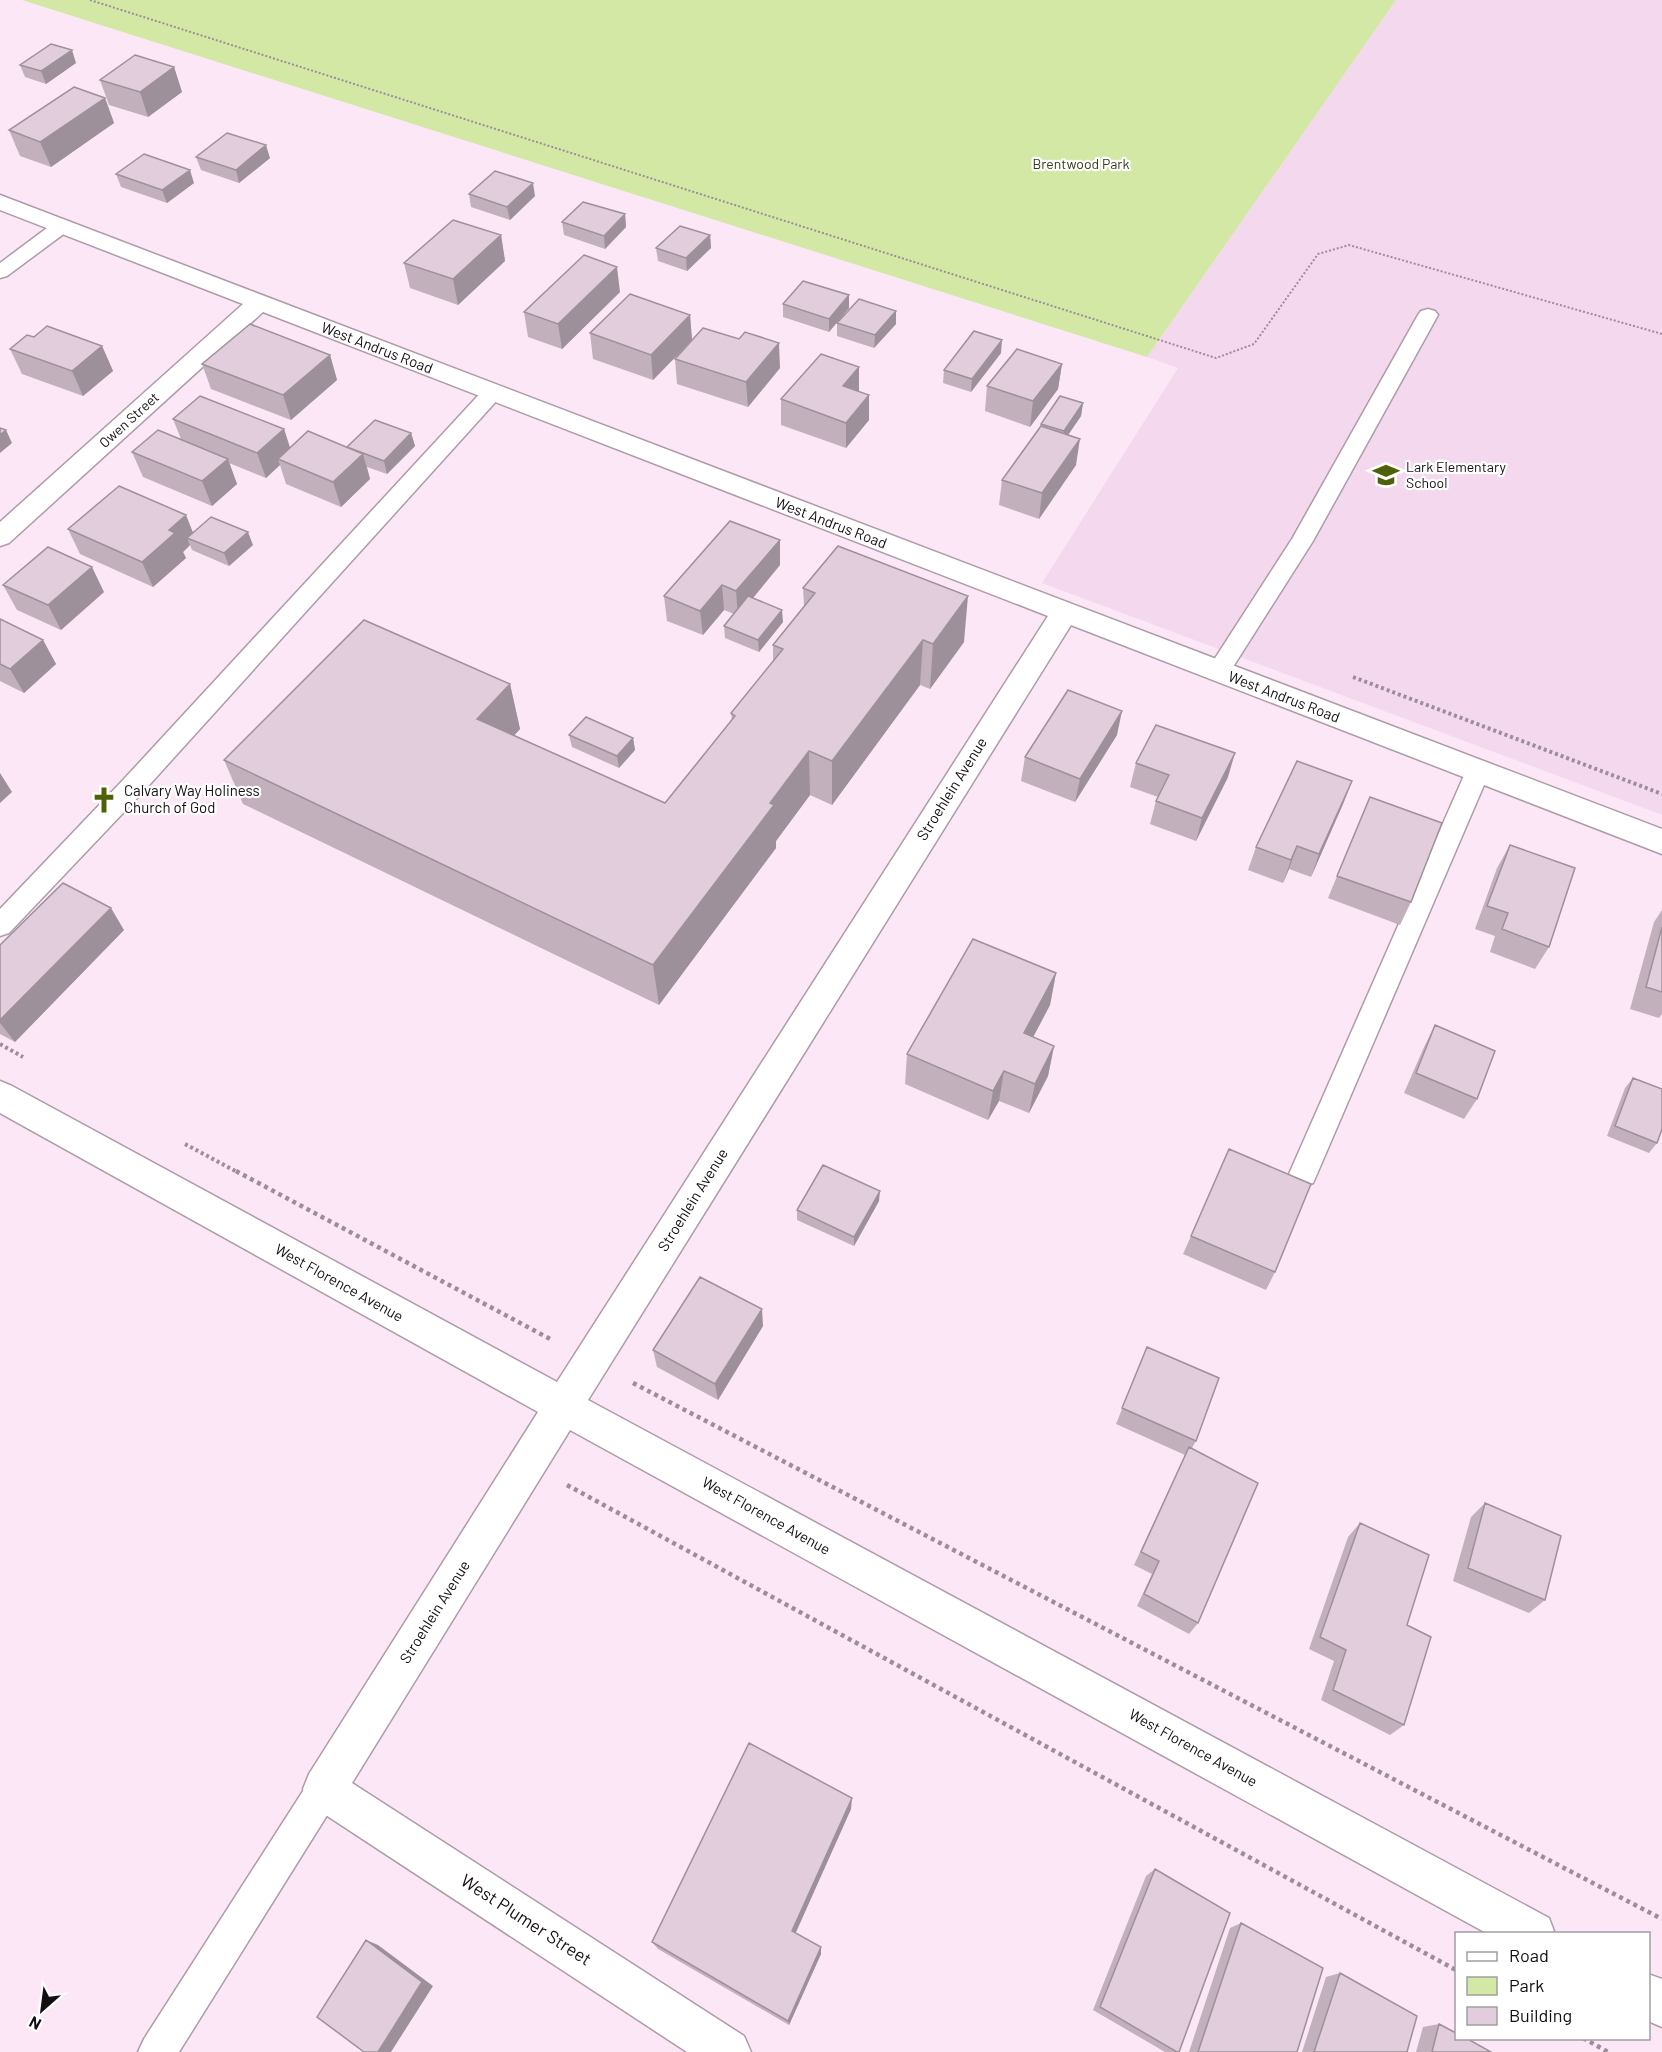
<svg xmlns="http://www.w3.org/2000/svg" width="1662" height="2052" font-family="Barlow,sans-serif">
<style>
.built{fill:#f4d9ee}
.green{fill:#d3e8a4}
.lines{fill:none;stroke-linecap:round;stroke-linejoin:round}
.service-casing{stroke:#ae9baa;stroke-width:3}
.minor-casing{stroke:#ae9baa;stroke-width:3}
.path-far2{stroke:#9c8d99;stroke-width:2;stroke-dasharray:2 2;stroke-linecap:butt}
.path-far1{stroke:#9c8d99;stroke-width:4;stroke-dasharray:3 3;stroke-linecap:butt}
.path{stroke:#9c8d99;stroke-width:4.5;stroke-dasharray:4 4;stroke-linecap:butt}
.service{fill:#fff;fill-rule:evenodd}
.minor{fill:#fff;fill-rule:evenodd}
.wall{fill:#c2b0bd}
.shaded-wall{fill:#9e909a}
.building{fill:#e1cddc;stroke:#9e909a;stroke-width:1.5}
.labels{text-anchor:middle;stroke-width:4.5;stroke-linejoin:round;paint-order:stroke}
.far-park-label{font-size:14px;fill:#323d16;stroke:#fff}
.far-street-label{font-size:14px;fill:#140e13;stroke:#fff}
.far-poi-label{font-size:14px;fill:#140e13;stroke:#fff;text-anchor:start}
.street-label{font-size:15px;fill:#140e13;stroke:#fff}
.poi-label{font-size:15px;fill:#140e13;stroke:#fff;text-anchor:start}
.near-street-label{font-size:18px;fill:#140e13;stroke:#fff}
</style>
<rect width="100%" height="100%" fill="#fce7f7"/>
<path class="built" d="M1396,0H1662V815L1042,583L1178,368L1147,357Z"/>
<path class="green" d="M22,0H1396L1147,357Z"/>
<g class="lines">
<g class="service-casing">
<path id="service" d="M62,220L69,222L71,226L69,230L7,276L0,278V263L55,222Z
M1428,309L1435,311L1438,315L1313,541L1226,678L1218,680L1210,678L1206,672L1210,666L1292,539L1418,315L1421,311Z
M493,386L500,387L503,392L500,397L142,793L9,933L0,936V909L124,779L486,387Z
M1478,762L1487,764L1490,771L1317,1174L1313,1183L1303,1187L1293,1183L1289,1174L1466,771L1469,764Z
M324,1772L336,1777L341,1789L336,1801L179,2052H138L144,2039L312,1777Z"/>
</g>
<g class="minor-casing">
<path id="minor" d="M0,195L1662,829V854L1071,625L588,1400L1549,1918L1555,1934H1488L570,1430L352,1783L744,2036L751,2052H687L309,1804L303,1789L309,1774L538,1412L0,1113V1081L12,1086L557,1382L1048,616L263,312L9,543L0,546V522L243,304L0,210Z
M1648,1974L1662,1979V2027L1648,2021Z"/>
</g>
<path class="path-far2" d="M90,0L1216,358L1254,344L1318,254L1349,245L1662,334"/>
<path class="path-far1" d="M1353,677L1662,794
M0,1044L23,1057
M185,1144L239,1173"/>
<path class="path" d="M236,1171L552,1340
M633,1383L1662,1919
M567,1485L1456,1970
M1583,2038L1608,2052"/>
<use href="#service" class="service"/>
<use href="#minor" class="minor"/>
</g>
<path class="wall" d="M76,63L46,84L25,77L20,65Z
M174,67L182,92L148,117L109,105L100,80Z
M105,98L114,123L51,167L20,156L9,130Z
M196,157L270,158L239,183L201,170Z
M116,174L194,183L167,203L121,187Z
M469,194L535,196L510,220L471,207Z
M625,214L626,227L605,249L564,235L562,222Z
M501,235L505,261L458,305L410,288L404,263Z
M710,235L711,248L687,271L658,261L656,248Z
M620,292L562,349L528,337L524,312Z
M849,295V308L829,332L783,317V304Z
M896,311V324L874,348L837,336V323Z
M690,315L692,340L653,380L593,359L590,333Z
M34,337L102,346L113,371L83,396L22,374L10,349Z
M1001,353L971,392L943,383L944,370Z
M330,355L337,380L291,420L211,389L202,364Z
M675,359L780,368L748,407L677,384Z
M1062,364L1058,389L1030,427L985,411L987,386Z
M859,391L869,420L846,448L781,425V399Z
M1083,403L1081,416L1068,435L1076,465L1039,519L999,505L1002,480L1041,426V424Z
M173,419L284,429L290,448L347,447L411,433L415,446L387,474L367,467L370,479L341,507L286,484L280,465L266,478L229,463L237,484L212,506L143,477L132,452L181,439Z
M68,529L193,533L253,545L229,566L192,550L190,545L183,552L186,558L153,587L80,554Z
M780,540V565L753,598L783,622L759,652L725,638L724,626L734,614L724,610L703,635L667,621L664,596Z
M3,585L104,592L61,630L17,610Z
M803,588L964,642L930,689L920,685L832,805L810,795L776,841V848L659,1005L243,804L224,760L510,684L520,729L514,735L665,803L732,720L731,713L773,661V645L804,606Z
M0,619L43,640L56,664L24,693L0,681Z
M569,735L633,738L635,750L619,768L572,747Z
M1117,735L1075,802L1021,781L1025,757Z
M1136,763L1228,777L1196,841L1150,824L1156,801L1158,797L1130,787Z
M1352,781L1343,804L1311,877L1289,869L1283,883L1248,870L1256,847Z
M1370,797L1411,902L1400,925L1328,898Z
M1510,845L1549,947L1535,969L1490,952L1495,936L1475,929L1497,868Z
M1662,910V1014L1659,1018L1630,1009L1654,922Z
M124,930L15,1042L0,1034V945Z
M1056,973L1050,1005L1033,1037L1054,1046L1048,1076L1029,1113L999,1101L988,1120L905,1084L907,1054Z
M1435,1025L1477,1099L1464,1119L1404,1093L1424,1047Z
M1633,1078L1657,1143L1649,1153L1607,1136L1625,1088Z
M879,1201L854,1246L797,1220V1210Z
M1191,1236L1275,1272L1266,1290L1183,1254Z
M763,1326L718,1400L657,1367L653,1350Z
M1147,1347L1196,1441L1192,1448L1198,1623L1189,1634L1137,1606L1152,1574L1134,1565L1185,1455L1116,1424Z
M1485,1503L1545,1600L1529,1613L1453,1581L1471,1517Z
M1360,1523L1407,1625L1404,1725L1390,1735L1321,1700L1334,1661L1309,1649L1348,1537Z
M851,1809L795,1933L821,1947V1954L789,2025L658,1949L652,1942Z
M1155,1869L1179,2052H1165L1093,2010L1146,1876Z
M1241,1923L1297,2052H1189L1230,1928Z
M1340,1973L1407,2052H1302L1326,1977Z
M1439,2024L1491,2052H1416L1423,2027Z"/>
<path class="shaded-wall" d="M72,50L76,63L46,84L41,71Z
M174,67L182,92L148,117L140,92Z
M105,98L114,123L51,167L40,142Z
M266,145L270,158L239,183L236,170Z
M190,170L194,183L167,203L162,190Z
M533,183L535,196L510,220L507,207Z
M625,214L626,227L605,249L604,236Z
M501,235L505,261L458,305L453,279Z
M710,235L711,248L687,271L686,258Z
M617,267L620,292L562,349L558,324Z
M849,295V308L829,332V319Z
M896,311V324L874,348L875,335Z
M690,315L692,340L653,380L651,355Z
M1002,340L1001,353L971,392L972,379Z
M779,343L780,368L748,407L746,382Z
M102,346L113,371L83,396L72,371Z
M330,355L337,380L291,420L283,395Z
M1062,364L1058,389L1030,427L1033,401Z
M859,367V393L843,386Z
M869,395V420L846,448V423Z
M1083,403L1081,416L1062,444L1064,431Z
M284,429L292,454L278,459L280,465L266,478L257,453Z
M6,430L12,443L0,453V435Z
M411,433L415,446L387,474L384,461Z
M1080,439L1076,465L1039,519L1042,493Z
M363,454L370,479L341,507L333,482Z
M228,459L237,484L212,506L202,481Z
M186,515L196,540L187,538L190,545L183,552L186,558L153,587L142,562L169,530Z
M248,532L253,545L229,566L224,553Z
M780,540V565L738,616L736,591Z
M92,567L104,592L61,630L48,605Z
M722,585L724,610L703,635L700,611Z
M968,596L964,642L930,689L933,644Z
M782,610L783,622L759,652L758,640Z
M43,640L56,664L24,693L10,669Z
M923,640L920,685L832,805V761Z
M510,684L520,729L489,764L477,719Z
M1122,711L1117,735L1075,802L1080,779Z
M633,738L635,750L619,768L617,756Z
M809,751L810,795L776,841V848L659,1005L653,965L770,803Z
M1235,753L1228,777L1196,841L1202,818Z
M0,773L12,792L0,803Z
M1352,781L1343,804L1311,877L1319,854Z
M1297,846L1289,869L1283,883L1291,860Z
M111,908L124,930L15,1042L0,1023V1020Z
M1056,973L1050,1005L1019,1064L1024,1033Z
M1054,1046L1048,1076L1029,1113L1035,1084Z
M1004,1071L999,1101L988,1120L993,1091Z
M880,1191L879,1201L854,1246V1237Z
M762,1309L763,1326L718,1400L715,1384Z
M852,1798L851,1809L793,1939L792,1931Z
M366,1940L378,1945L433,1986L391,2052H378Z
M821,1947V1954L789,2025L788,2021Z"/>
<path class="building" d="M51,44L72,50L41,71L20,65Z
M135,55L174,67L140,92L100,80Z
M74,87L105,98L40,142L9,130Z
M227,133L266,145L236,170L196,157Z
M144,154L190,170L162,190L116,174Z
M495,171L533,183L507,207L469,194Z
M583,202L625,214L604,236L562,222Z
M453,220L501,235L453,279L404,263Z
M680,226L710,235L686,258L656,248Z
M584,255L617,267L558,324L524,312Z
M803,281L849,295L829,319L783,304Z
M630,294L690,315L651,355L590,333Z
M859,299L896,311L875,335L837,323Z
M250,324L330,355L283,395L202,364Z
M47,326L102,346L72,371L10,349L27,335L34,337Z
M703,328L739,339L745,332L779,343L746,382L675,359Z
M974,331L1002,340L972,379L944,370Z
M1017,349L1062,364L1033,401L987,386Z
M821,354L859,367L843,386L869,395L846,423L781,399Z
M200,396L284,429L257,453L173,419Z
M1060,396L1083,403L1064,431L1041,424Z
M375,420L411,433L384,461L347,447Z
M1041,426L1080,439L1042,493L1002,480Z
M0,428L6,430L0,435Z
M158,430L228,459L202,481L132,452Z
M308,431L363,454L333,482L278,459Z
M119,486L186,515L169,530L175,533L142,562L68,529Z
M211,517L248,532L224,553L187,538Z
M730,521L780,540L736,591L722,585L700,611L664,596Z
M838,546L968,596L933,644L923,640L832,761L809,751L770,803L774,805L653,965L224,760L364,620L510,684L477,719L665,803L735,716L731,713L783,649L773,645L815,593L803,588Z
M48,547L92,567L48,605L3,585Z
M748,596L782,610L758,640L724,626Z
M0,619L43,640L10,669L0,664Z
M1068,690L1122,711L1080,779L1025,757Z
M586,717L633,738L617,756L569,735Z
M1156,725L1235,753L1202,818L1156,801L1169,775L1136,763Z
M1297,761L1352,781L1319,854L1297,846L1291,860L1256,847Z
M1370,797L1442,823L1411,902L1337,876Z
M1510,845L1575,868L1549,947L1502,929L1508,913L1487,906Z
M63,883L111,908L0,1020V945Z
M1662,927V992L1646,987Z
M973,939L1056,973L1024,1033L1054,1046L1035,1084L1004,1071L993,1091L907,1054Z
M1435,1025L1495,1051L1477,1099L1416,1073Z
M1633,1078L1662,1089V1129L1657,1143L1615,1126Z
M1229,1149L1311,1184L1275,1272L1191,1236Z
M823,1165L880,1191L854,1237L797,1210Z
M700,1277L762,1309L715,1384L653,1350Z
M1147,1347L1219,1378L1196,1441L1122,1408Z
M1189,1447L1258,1483L1198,1623L1144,1594L1159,1561L1141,1552Z
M1485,1503L1561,1536L1545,1600L1468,1568Z
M1360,1523L1429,1555L1407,1625L1431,1637L1404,1725L1333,1690L1346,1650L1320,1637Z
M749,1743L852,1798L792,1931L821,1947L788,2021L652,1942Z
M1155,1869L1230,1913L1179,2052H1177L1100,2007Z
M1241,1923L1323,1968L1297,2052H1198Z
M366,1940L422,1982L378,2052H364L317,2017Z
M1340,1973L1417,2016L1407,2052H1314Z
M1439,2024L1456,2033V2038H1466L1491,2052H1432Z"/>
<defs>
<g id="school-bare" transform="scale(2.07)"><path d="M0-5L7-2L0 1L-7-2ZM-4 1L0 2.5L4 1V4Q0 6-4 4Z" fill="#4e6108" stroke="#fff" stroke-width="2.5" paint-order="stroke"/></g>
<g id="church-bare" transform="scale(2.07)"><path d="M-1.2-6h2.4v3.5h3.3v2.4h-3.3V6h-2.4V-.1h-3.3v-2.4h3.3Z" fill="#4e6108" stroke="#fff" stroke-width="2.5" paint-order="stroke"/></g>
</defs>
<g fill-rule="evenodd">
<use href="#school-bare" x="1386" y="475"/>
<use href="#church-bare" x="104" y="800"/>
</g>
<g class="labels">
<g class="far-park-label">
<text x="1081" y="169">Brentwood Park</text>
</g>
<g class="far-street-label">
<text transform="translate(129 420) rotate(-42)" y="5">Owen Street</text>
</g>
<g class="far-poi-label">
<text x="1406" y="472">Lark Elementary<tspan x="1406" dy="16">School</tspan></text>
</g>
<g class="street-label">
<text transform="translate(377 348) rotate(21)" y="5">West Andrus Road</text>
<text transform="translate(831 523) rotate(21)" y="5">West Andrus Road</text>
<text transform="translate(1284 697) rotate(21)" y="5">West Andrus Road</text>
<text transform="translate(952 789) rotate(-58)" y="5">Stroehlein Avenue</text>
<text transform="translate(693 1200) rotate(-58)" y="5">Stroehlein Avenue</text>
<text transform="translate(339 1283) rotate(29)" y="5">West Florence Avenue</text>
<text transform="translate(766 1516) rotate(29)" y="5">West Florence Avenue</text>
<text transform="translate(435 1612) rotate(-58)" y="5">Stroehlein Avenue</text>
<text transform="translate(1193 1748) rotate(29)" y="5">West Florence Avenue</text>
</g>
<g class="poi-label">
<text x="124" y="796">Calvary Way Holiness<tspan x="124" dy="17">Church of God</tspan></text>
</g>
<g class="near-street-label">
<text transform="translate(526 1920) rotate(33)" y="6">West Plumer Street</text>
</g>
</g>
<rect x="1455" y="1932" width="195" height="108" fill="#ffffff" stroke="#a19fa1" stroke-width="1.5"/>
<rect x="1467" y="1952" width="30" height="9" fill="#ffffff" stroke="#a19fa1" stroke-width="1.5"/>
<text x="1509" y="1962" font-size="18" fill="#140e13">Road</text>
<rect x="1467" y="1977" width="30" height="18" fill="#d3e8a4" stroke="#a19fa1" stroke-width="1.5"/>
<text x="1509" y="1992" font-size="18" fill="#140e13">Park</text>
<rect x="1467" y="2007" width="30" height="18" fill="#e1cddc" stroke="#a19fa1" stroke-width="1.5"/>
<text x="1509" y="2022" font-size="18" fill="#140e13">Building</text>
<g transform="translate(42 2010) rotate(208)" stroke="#ffffff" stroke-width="4.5" paint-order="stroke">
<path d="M0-4.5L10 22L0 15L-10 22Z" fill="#140e13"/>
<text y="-9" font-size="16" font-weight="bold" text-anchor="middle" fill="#140e13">N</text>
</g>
</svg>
